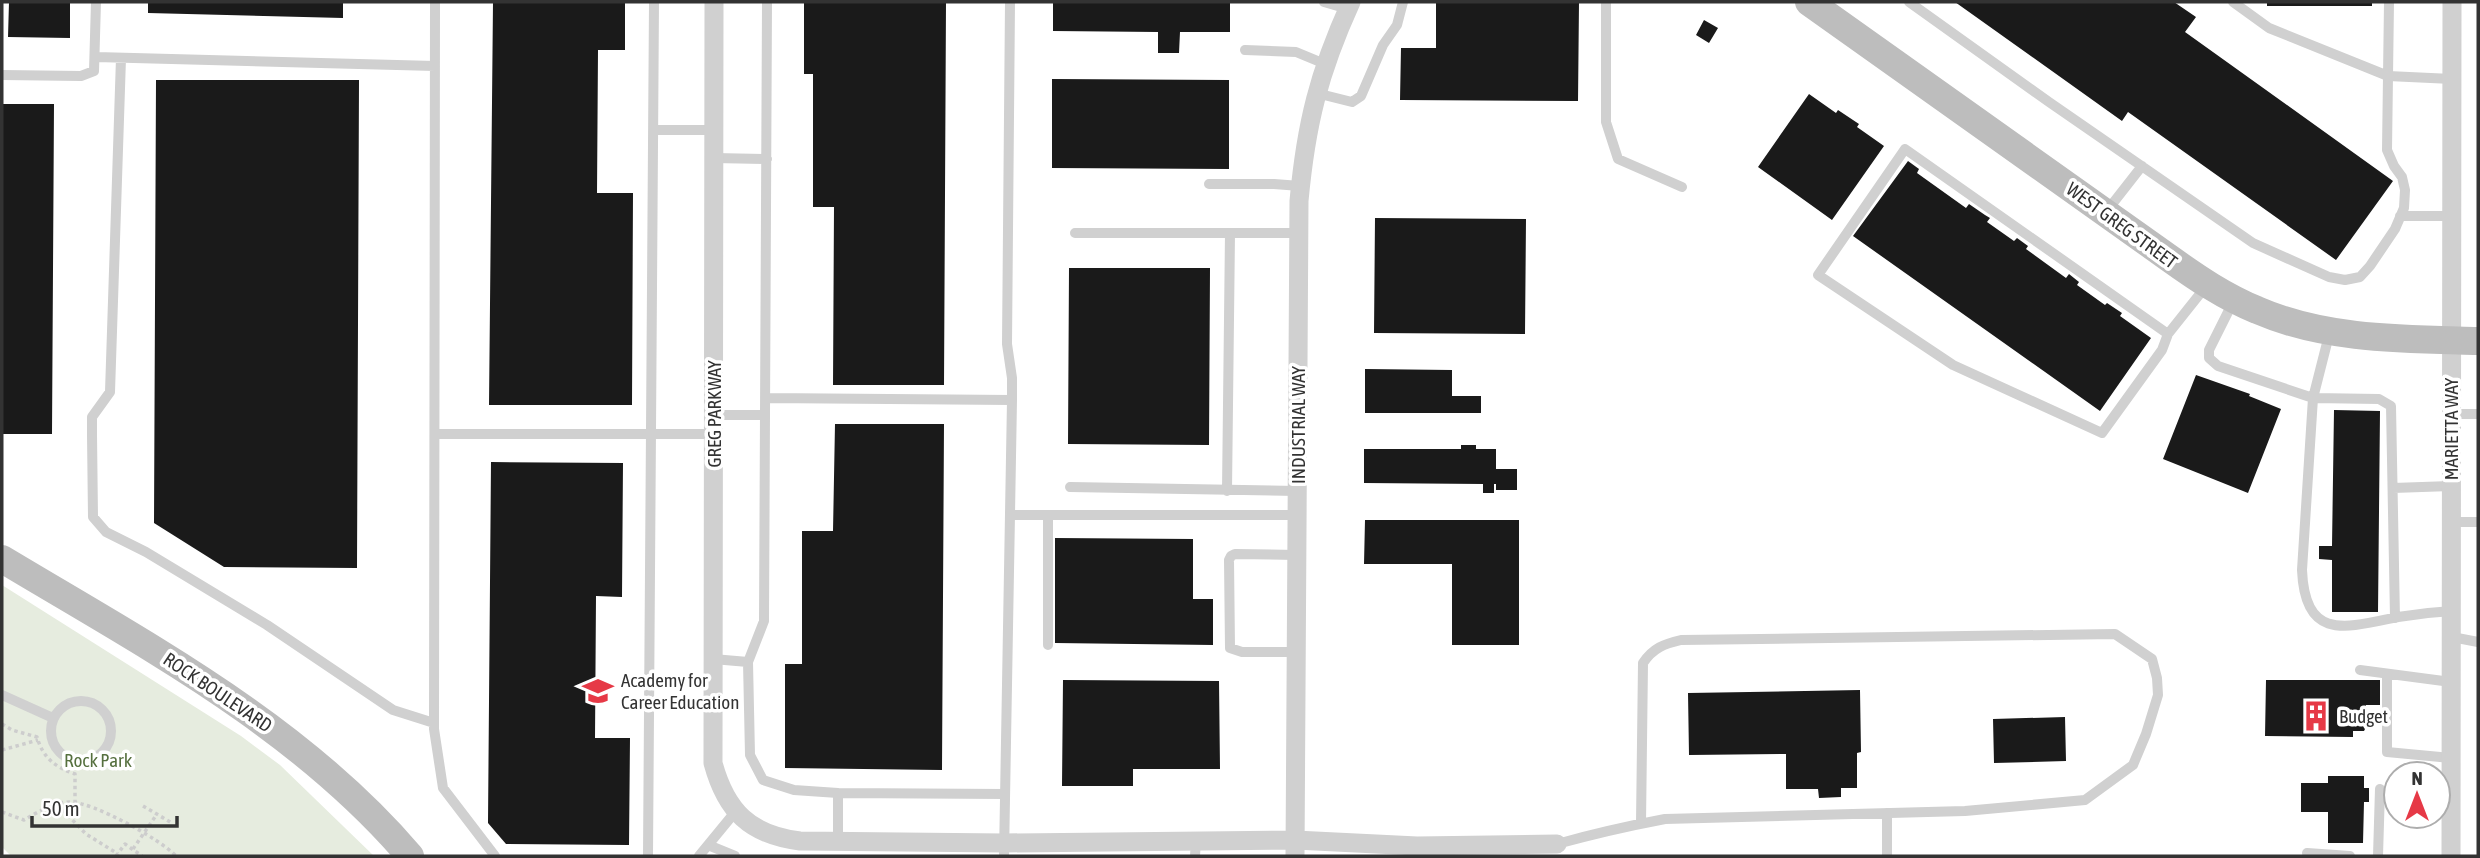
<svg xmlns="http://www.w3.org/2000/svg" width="2480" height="858" font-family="'Asap Condensed',sans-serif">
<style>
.green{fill:#e6ecdf}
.building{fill:#1a1a1a}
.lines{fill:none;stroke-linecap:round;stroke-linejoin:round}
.path{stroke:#cdcdcd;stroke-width:3.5;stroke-dasharray:3.5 3.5;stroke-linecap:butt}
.lane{stroke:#d0d0d0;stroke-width:10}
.street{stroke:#d0d0d0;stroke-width:19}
.secondary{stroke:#bdbdbd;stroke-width:28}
.labels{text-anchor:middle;stroke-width:7;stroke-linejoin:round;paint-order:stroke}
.street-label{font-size:19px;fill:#333;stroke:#fff}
.poi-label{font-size:19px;fill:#333;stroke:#fff;text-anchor:start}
.park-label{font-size:19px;fill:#56703f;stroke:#fff}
</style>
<rect width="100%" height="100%" fill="#fff"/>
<path class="green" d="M2,585L241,736L280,765L374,856H11L2,847Z"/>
<path class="building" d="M9,2H70V38L8,37Z
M148,2H343V18L148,13Z
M493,2H625V50H598L597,193H633L632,405H489Z
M804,2H946L944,385H833L834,207H813V74H804Z
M1053,2H1230V32H1180L1179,53H1158V32L1053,31Z
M1436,2H1579L1578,101L1400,100L1401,48H1436Z
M1955,2H2174L2196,17L2185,32L2393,181L2336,260L2128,112L2122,121Z
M2267,2H2372V6H2267Z
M1704,20L1718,28L1709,43L1696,35Z
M1052,79L1229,80V169L1052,168Z
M156,80H359L357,568L224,567L154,523Z
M1809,94L1836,113L1838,110L1859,124L1857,127L1884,146L1832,220L1758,167Z
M2,104H54L52,434H2Z
M1908,161L1919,169L1917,173L1966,208L1969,204L1985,215L1990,218L1987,222L2014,241L2017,238L2028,246L2026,249L2066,278L2069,274L2079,282L2077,285L2105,305L2107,303L2122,313L2120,316L2151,338L2100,411L1853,236Z
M1375,218L1526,219L1525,334L1374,333Z
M1069,268H1210L1209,445L1068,444Z
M1365,369L1452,370V396H1481V413H1365Z
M2196,375L2250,394L2249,396L2281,409L2248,493L2163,459Z
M2334,410L2380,411L2378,612H2332V560L2319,559V546H2332Z
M835,424H944L942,770L785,768V664H802V531H833Z
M1461,445H1476V449H1496V469H1517V490H1496V484H1494V493H1483V484L1364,483V449H1461Z
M491,462L623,463L622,597L596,596L595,738H630L629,845L506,844L488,823Z
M1365,520H1519V645H1452V564H1364Z
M1055,538L1193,539V599H1213V645L1055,643Z
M1063,680L1219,681L1220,769H1133V786H1062Z
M2266,680H2380V705H2366V727L2364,731H2353V737L2265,736Z
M1860,690L1861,752L1857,753V788H1841V797L1819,798L1818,789H1786V754L1689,755L1688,693Z
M2065,717L2066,761L1994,763L1993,719Z
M2328,776H2364V788H2369V802H2364L2363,843H2328V812H2301V783H2328Z"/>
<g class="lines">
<path class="path" d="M2,724L12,730L37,737C43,758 55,767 75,774V803
M2,750L38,740
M58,805L86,834L118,854
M143,806L172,823
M2,812L24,820C38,812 54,802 70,802C93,802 160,839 176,856
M133,849L157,814
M116,856L125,844L142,856"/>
<path class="lane" d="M435,2L434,729L443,788L495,856
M767,2L764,621L748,662L750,755L763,780L794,790L838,793
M1324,2L1348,9
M1606,2V122L1618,159L1682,187
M1909,2L2049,102L2253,243L2329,277L2345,280L2360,277L2370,266L2395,229L2404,208L2405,190L2402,177L2394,166L2387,150L2389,2
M2233,2L2269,28L2388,76L2452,79
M1245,50L1296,52L1325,64
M96,57L435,66
M121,58L110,392L92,417V435L93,517L106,532L146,552L267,625L393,710L434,723
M2,75L81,76L94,71L96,2
M1316,93L1352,102L1361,96L1383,45L1397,25L1403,2
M653,130H714
M714,158L767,159
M1209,184H1274L1300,186
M2106,212L2142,166
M2400,216H2451
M1075,233H1299
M2234,300L2209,350V358L2218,366L2313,398L2379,399L2391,406L2395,618
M2168,334L1905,149L1818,275L1953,365L2102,433L2162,350L2168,334L2207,285
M2329,335L2313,398L2302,570C2305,641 2345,628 2398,617C2416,614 2434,612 2452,611
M766,398L1012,400
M2451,414H2478
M714,415H765
M435,434H714
M1070,487L1297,491
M2393,488L2451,486
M1227,491L1230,233
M1010,515H1297
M2451,522H2478
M2452,637L2478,642
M1048,645V515
M1297,652H1242L1230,648L1229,560L1231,556L1235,554L1297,555
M713,659L748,662
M2360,670L2451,682
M2387,674V752L2451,758
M2,695L53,718
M51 731a30 30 0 1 1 60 0a30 30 0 1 1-60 0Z
M838,841V793L1005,794
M1557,844C1593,834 1628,826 1665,819L1965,811L2085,800L2133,765L2146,734L2158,695L2157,678L2152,659L2115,634L1681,640C1664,644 1653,648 1643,663L1641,823
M708,845L735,856
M2307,853L2350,856
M648,856L654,2
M699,856L736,811
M1004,856L1012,400V378L1007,344L1010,2
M1195,856L1196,840
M1887,856V813
M2378,856L2380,789"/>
<path class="street" d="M714,2L713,763C726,811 750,835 800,841L1005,843L1295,840L1417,846L1557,844
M1295,856L1299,201C1306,124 1319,72 1351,2
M2451,856L2452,2"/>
<path class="secondary" d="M1809,2L2169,258C2197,278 2225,297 2257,310C2326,340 2404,339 2478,341
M2,559C147,646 299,726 410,856"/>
</g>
<defs>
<g id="school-bare" transform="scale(2.415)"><path d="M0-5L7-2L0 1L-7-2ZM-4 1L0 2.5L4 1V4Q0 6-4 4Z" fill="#e63946" stroke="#fff" stroke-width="2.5" paint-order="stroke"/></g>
<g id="building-bare" transform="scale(2.415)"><path d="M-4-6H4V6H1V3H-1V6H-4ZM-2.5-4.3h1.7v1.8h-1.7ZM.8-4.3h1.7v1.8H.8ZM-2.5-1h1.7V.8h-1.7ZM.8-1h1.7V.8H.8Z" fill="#e63946" stroke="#fff" stroke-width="2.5" paint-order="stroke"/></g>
</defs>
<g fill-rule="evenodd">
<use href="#school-bare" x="598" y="691"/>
<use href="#building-bare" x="2316" y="716"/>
</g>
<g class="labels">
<g class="street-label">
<text transform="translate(2122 225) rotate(36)" y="7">WEST GREG STREET</text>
<text transform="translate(714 414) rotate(-90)" y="7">GREG PARKWAY</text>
<text transform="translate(1298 425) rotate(-90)" y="7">INDUSTRIAL WAY</text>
<text transform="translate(2451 429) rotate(-90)" y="7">MARIETTA WAY</text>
<text transform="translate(218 692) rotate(34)" y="7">ROCK BOULEVARD</text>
</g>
<g class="poi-label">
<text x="621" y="687">Academy for<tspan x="621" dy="22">Career Education</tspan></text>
<text x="2339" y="723">Budget</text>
</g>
<g class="park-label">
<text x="98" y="767">Rock Park</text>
</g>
</g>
<rect width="2480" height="858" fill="none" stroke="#333333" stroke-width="7"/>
<g transform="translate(2417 795)"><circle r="33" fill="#ffffff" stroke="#adadad" stroke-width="2"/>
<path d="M0-5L12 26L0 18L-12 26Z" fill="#e63946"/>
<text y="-10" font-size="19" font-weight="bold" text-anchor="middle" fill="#333333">N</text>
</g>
<path d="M32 816v10h145v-10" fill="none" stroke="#333333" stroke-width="3.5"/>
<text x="42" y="816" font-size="21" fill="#333333" stroke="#ffffff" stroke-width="5" paint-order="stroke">50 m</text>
</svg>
